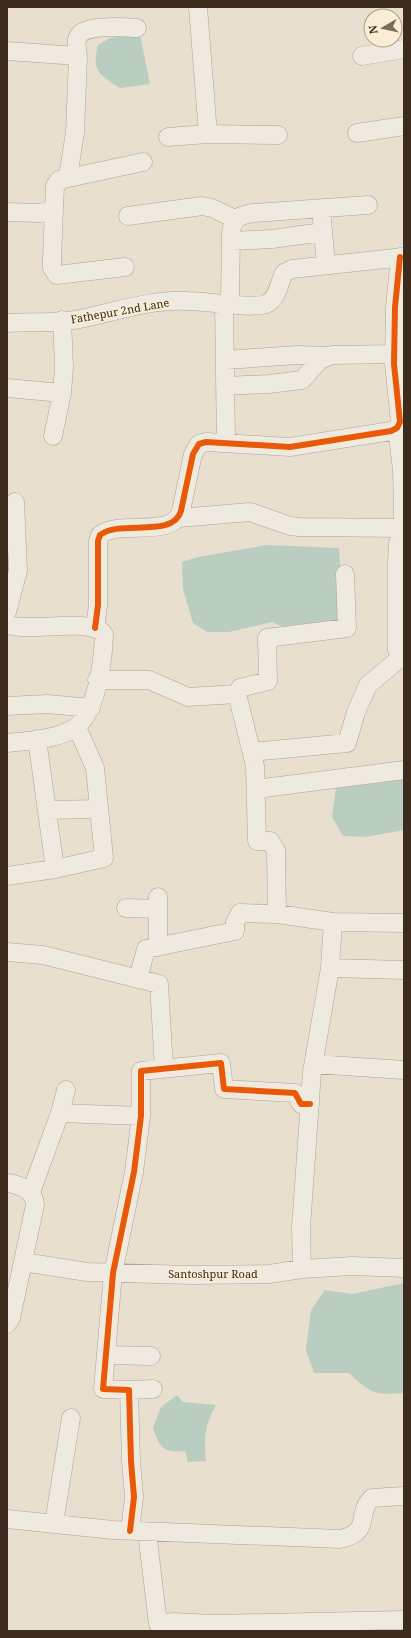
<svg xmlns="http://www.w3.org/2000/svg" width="411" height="1638" font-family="'Noto Serif',serif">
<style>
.water{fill:#b9cdc1}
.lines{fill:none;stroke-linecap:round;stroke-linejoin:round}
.minor-casing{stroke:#ada497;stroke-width:19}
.minor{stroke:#efeae0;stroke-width:18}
.cycleway-casing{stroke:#f9edd3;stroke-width:8}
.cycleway{stroke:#e8590c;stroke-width:6}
.labels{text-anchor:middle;stroke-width:3;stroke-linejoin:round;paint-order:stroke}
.street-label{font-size:11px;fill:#3d2c1d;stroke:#f9edd3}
</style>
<rect width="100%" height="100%" fill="#e8dfce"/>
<path class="water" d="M140,34L150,84L120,88C100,75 91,71 98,45L110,38Z
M267,545L339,548L344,621L288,629L272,622L229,632H207L193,623L183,589L182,562L198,557Z
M404,772V830L365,837L343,836L332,817L337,780Z
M404,1283V1393C373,1395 372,1394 349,1373H314L306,1350L311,1310L325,1290L352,1294Z
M177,1395L183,1402L216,1405C204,1427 204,1437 206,1461L188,1462L185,1451C163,1453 160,1448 153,1428L161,1407Z"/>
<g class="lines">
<g class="minor-casing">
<path id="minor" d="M198,7L208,134
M7,51L78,56C77,50 75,40 79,35C87,25 124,27 137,28
M362,56L404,49
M357,133L404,126
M168,137L208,134L278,135
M68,177L75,132L78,56
M54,208L52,260V268L57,275L125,267
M7,212L40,213L52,211L54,208L55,186L59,180L143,162
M128,216L202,206L212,208L235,219
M322,220L326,265
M231,241L272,239L323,232
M224,304L226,443
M230,304L231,232C233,218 240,215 253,213L368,205
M7,323C31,321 57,324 80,319C115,312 151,299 188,301C204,301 253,309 266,304C278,299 279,283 284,273L292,269L404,257
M226,360L297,355L325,356
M225,386L269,384L302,380L320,360L332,355L394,354
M7,388L62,393
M404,427L397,428L402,470L403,506V528L398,544L397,565V649L400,658H404
M53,436L62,393L64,367L62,320
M179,518L250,512L290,526L299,527L403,528
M345,574L347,628L267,638L268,681L240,688L237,694L255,766L257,841H270L276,850L277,914L333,922L404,923
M7,612L18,571L15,502
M7,625C35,632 78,619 101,631L104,635C103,661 97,715 73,729C57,739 26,741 7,743
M95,628L98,605V541L100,535C120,519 173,539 181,511L193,454L199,444L206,442L290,447L391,431L397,428L400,422L394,364L395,307L400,257
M97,680H149L188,697L237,694
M7,706L47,704L91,708
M252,752L347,743L356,712L368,685L400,658
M256,789L404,770
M47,810L99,809
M55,869L104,858L95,768L77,727
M7,876L55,869L37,739
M158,897V947
M126,908L158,909
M7,952L43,955L159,984L164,1069
M330,968L404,970
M138,979L146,949L235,931V922L240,913L277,914
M314,1064L404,1070
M60,1113L141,1116
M7,1183C21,1185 34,1190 35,1205L11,1318L7,1324
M31,1192L60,1113L66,1090
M23,1262L87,1272L191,1275L269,1274L302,1269L352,1266L404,1268
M302,1269L301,1227L312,1072L330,968L333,922
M106,1355L151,1356
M129,1390L153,1389
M7,1519L113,1530L340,1539C373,1532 355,1514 372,1498L404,1496
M54,1523L71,1418
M130,1531L134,1497L131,1461L129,1390L103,1389L113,1273L134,1172L141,1116V1071L221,1063L224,1089L295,1093L301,1104H310
M147,1532L158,1624L173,1622L213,1624L404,1620"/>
</g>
<use href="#minor" class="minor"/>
<g class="cycleway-casing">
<path id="cycleway" d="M95,628L98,605V541L100,535C120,519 173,539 181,511L193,454L199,444L206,442L290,447L391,431L397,428L400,422L394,364L395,307L400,257
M130,1531L134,1497L131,1461L129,1390L103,1389L113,1273L134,1172L141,1116V1071L221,1063L224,1089L295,1093L301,1104H310"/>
</g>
<use href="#cycleway" class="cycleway"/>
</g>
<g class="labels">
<g class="street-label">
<text transform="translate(120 311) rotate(-10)" y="4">Fathepur 2nd Lane</text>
<text x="213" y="1278">Santoshpur Road</text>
</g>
</g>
<rect width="411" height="1638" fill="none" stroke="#3d2c1d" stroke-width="16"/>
<g transform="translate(383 28) rotate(261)"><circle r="19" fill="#f9edd3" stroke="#aea08a"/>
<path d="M0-3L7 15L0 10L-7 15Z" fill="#796b5b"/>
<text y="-6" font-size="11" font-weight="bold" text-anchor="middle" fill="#3d2c1d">N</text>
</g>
</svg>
